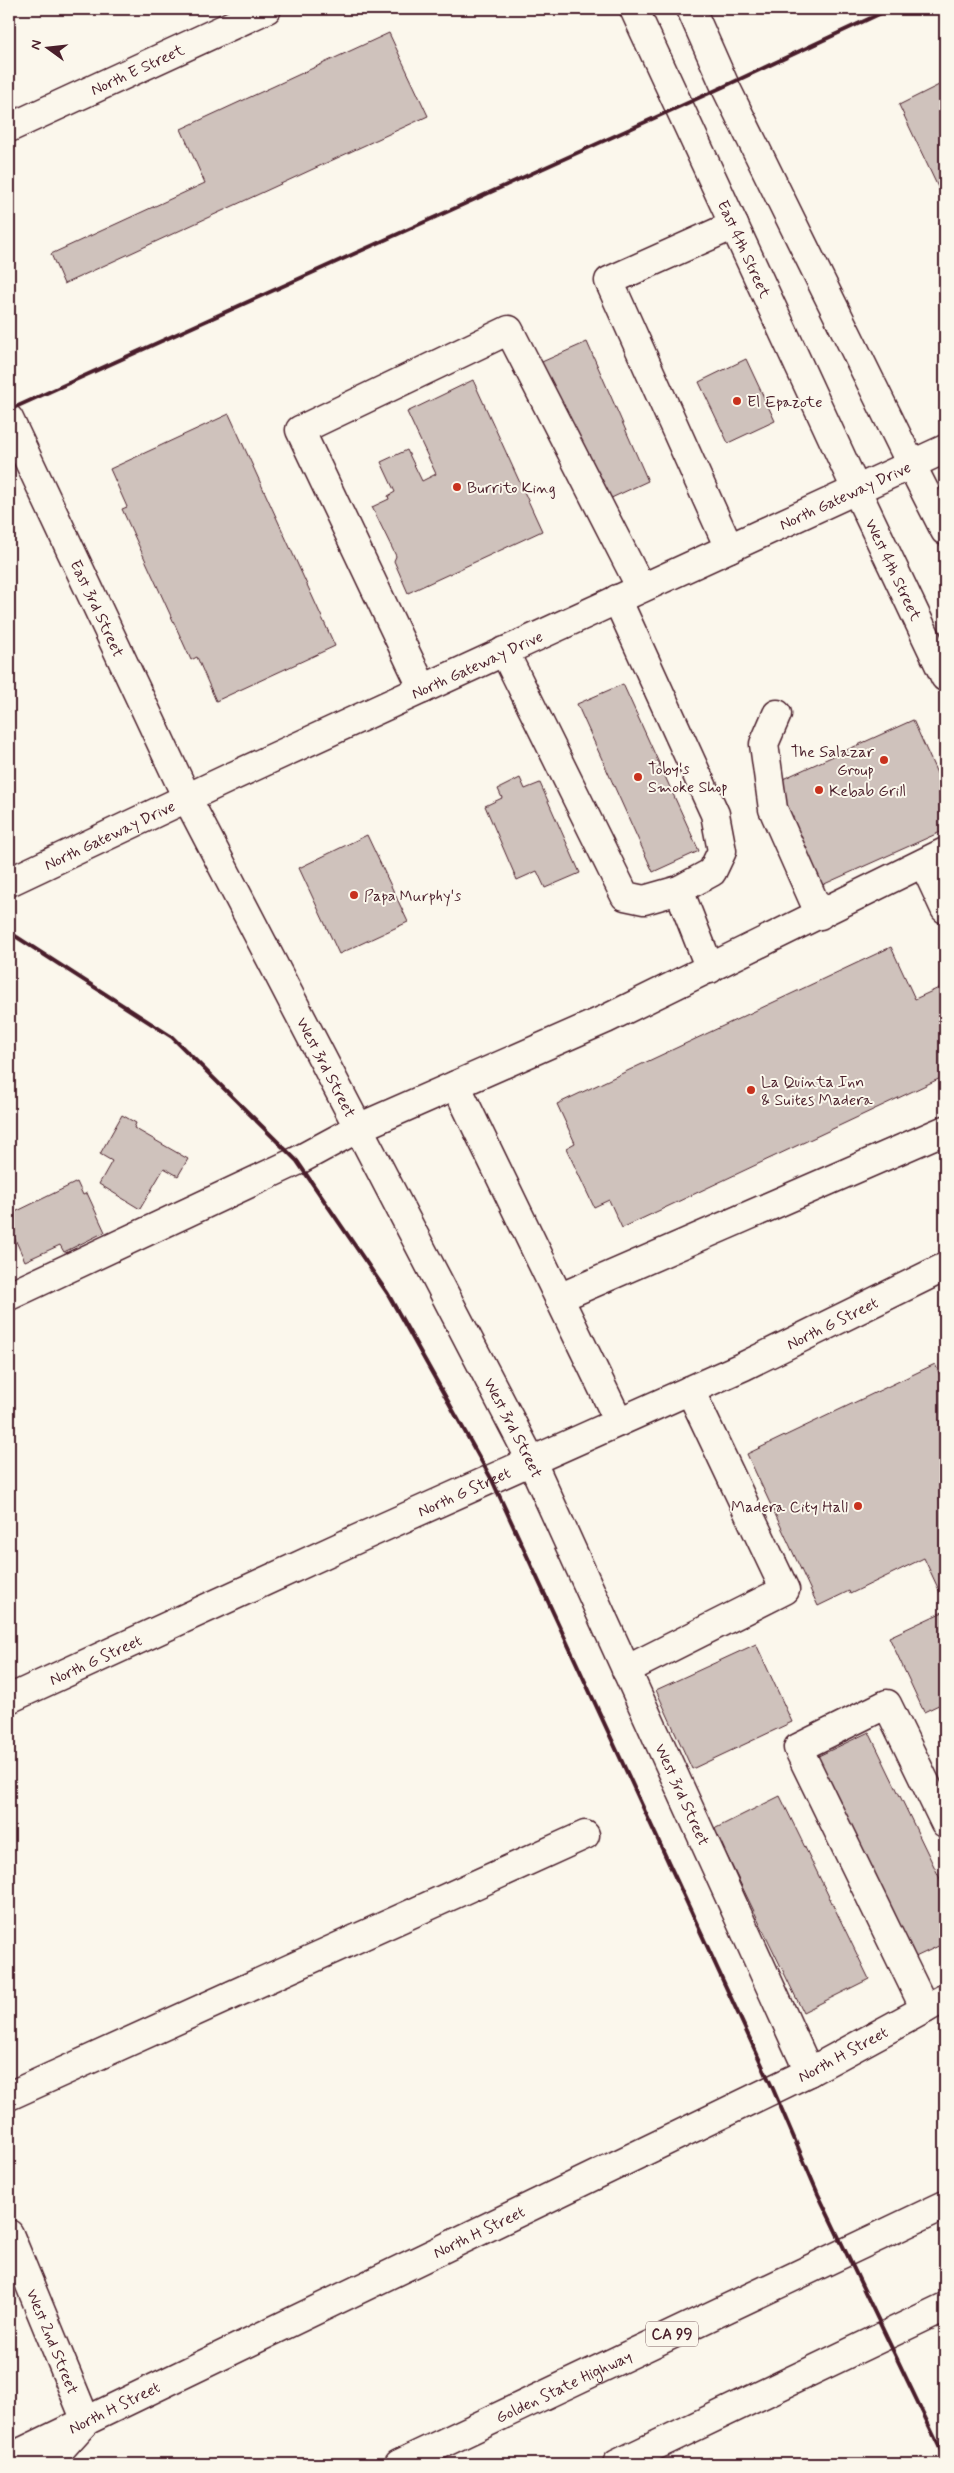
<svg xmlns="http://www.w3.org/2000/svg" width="954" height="2473" font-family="Mynerve,sans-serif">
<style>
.building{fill:#cfc2bc;stroke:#4a1f2b}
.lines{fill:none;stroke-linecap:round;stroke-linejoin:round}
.minor-casing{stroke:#4a1f2b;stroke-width:31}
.major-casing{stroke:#4a1f2b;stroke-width:31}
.highway-casing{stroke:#4a1f2b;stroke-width:31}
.minor{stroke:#fbf7ec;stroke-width:28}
.major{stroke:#fbf7ec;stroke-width:28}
.highway{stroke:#fbf7ec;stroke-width:28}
.rail{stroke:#4a1f2b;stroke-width:4}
.poi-dot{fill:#c8321e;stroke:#fbf7ec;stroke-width:2}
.labels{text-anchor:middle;stroke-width:4;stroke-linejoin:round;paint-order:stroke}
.shield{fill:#fbf7ec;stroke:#7f6065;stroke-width:1}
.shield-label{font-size:15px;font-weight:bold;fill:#4a1f2b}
.street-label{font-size:16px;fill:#4a1f2b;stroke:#fbf7ec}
.poi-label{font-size:16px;fill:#4a1f2b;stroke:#fbf7ec;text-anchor:start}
</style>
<rect width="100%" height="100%" fill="#fbf7ec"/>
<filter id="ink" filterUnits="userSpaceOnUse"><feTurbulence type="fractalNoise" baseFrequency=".02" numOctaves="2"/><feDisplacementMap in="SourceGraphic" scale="10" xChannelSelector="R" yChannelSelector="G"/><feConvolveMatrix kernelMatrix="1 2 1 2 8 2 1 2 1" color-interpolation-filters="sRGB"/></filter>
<g filter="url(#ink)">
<path class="building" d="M85,9H99L88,14Z
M389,33L428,116L64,284L51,254L205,183L181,129Z
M945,82V202L899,105Z
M587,342L648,481L607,500L535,365Z
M746,359L775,421L728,443L699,382Z
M473,380L542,531L408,593L394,561L396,556L372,507L389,499L388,496L395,492L381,462L407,450L422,481L436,474L407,412Z
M229,414L335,646L216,701L197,657L191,660L122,509L127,507L110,469Z
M623,684L699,851L653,872L577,704Z
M913,720L945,791V830L820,886L774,783Z
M520,778L525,789L540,783L580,873L545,888L537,871L517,880L485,806L502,798L498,789Z
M367,835L408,922L339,954L299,868Z
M891,947L915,999L941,987L945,995V1076L622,1228L609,1200L594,1207L566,1148L575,1143L557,1104Z
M122,1115L136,1123L134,1128L188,1159L178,1176L164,1168L140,1209L99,1184L112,1161L100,1154Z
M77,1182L83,1195L87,1193L105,1232L64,1252L60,1245L25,1261L9,1226V1215Z
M935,1364L945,1386V1603L924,1558L850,1594L849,1591L818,1606L747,1454Z
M945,1611V1702L924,1712L889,1637Z
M756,1644L792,1722L692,1769L656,1690Z
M869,1732L945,1889V1943L909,1960L812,1759Z
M780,1796L869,1979L803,2012L714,1829Z"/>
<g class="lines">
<g class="minor-casing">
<g id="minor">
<path id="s1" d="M634,9L856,489"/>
<path d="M691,9L725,86L911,464"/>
<path id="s2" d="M9,128L267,9"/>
<path id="s3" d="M9,419L187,798L531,1460L809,2072"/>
<path d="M729,548L609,281L734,225"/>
<path d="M504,651L625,896L644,900L679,890L712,872L722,851L715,814L617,599"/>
<path d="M423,689L300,430L509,330L641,588"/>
<path d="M777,714L764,744L773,809L820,915"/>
<path d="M924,864L945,909"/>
<path d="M679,890L710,969"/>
<path d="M456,1085L619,1422"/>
<path d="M9,1296L297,1161L358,1128L606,1019L945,852"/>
<path d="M559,1298L945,1130"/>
<path d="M626,1670L785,1590L690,1390"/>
<path id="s4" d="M9,1699L357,1539L744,1366L945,1267"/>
<path d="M925,2009L798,1748L887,1704L945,1823"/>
<path d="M9,2096L585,1835"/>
<path id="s5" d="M9,2234L86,2421L9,2458"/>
</g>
</g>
<g class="major-casing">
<g id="major">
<path d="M911,464L945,531"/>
<path id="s6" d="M856,489L945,677"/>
<path id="s7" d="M9,882L229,778L945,449"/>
<path id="s8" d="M86,2421L809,2072L945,1998"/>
</g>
</g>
<g class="highway-casing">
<g id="highway">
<path d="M47,2464L86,2421"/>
<path id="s9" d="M399,2464L945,2205"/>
<path d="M617,2464L945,2307"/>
</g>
</g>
<use href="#minor" class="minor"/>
<use href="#major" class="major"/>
<use href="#highway" class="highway"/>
<path class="rail" d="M9,410L725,86L890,9
M9,932L172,1037L297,1161L388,1294L492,1480L773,2089L818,2194L945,2459"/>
</g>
</g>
<g class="poi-dot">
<circle cx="737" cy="401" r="5"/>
<circle cx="457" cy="487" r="5"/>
<circle cx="884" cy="760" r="5"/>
<circle cx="638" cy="777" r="5"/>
<circle cx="819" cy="790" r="5"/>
<circle cx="354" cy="895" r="5"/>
<circle cx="751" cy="1090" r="5"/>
<circle cx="858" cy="1506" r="5"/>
</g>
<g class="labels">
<rect class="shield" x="646" y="2321.5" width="52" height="25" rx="4"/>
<g class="shield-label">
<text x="672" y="2339">CA 99</text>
</g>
<g class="street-label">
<text dy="6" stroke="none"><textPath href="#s2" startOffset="141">North E Street</textPath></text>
<text dy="6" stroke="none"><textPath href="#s1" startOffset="264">East 4th Street</textPath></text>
<text dy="6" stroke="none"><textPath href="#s7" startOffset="921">North Gateway Drive</textPath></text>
<text dy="6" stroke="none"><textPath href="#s6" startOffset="89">West 4th Street</textPath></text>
<text dy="6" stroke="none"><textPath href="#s3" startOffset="209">East 3rd Street</textPath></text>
<text dy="6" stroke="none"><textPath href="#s7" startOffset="516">North Gateway Drive</textPath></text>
<text dy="6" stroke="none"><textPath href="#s7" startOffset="111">North Gateway Drive</textPath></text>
<text dy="6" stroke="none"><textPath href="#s3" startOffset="722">West 3rd Street</textPath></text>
<text dy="6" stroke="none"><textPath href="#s4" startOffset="905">North G Street</textPath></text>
<text dy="6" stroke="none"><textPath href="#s3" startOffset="1128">West 3rd Street</textPath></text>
<text dy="6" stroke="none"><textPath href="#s4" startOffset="500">North G Street</textPath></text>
<text dy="6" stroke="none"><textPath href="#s4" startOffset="95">North G Street</textPath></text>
<text dy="6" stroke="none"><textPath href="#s3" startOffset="1532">West 3rd Street</textPath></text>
<text dy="6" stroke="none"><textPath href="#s8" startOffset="841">North H Street</textPath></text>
<text dy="6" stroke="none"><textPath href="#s8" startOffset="436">North H Street</textPath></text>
<text dy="6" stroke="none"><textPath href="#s5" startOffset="116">West 2nd Street</textPath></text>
<text dy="6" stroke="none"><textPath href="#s9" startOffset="182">Golden State Highway</textPath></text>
<text transform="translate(114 2407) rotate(-26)" y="6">North H Street</text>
</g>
<g class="poi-label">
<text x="747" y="407">El Epazote</text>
<text x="467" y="493">Burrito King</text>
<text x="874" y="757" text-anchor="end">The Salazar<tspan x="874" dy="18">Group</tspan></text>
<text x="648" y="774">Toby's<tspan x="648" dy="18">Smoke Shop</tspan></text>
<text x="829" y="796">Kebab Grill</text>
<text x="364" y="901">Papa Murphy's</text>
<text x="761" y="1087">La Quinta Inn<tspan x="761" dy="18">&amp; Suites Madera</tspan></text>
<text x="848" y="1512" text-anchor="end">Madera City Hall</text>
</g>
</g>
<rect width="954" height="2473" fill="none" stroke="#fbf7ec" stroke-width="30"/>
<rect x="15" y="15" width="924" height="2443" fill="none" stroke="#4a1f2b" stroke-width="2" filter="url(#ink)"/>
<g transform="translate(48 48) rotate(285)" stroke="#fbf7ec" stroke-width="4" paint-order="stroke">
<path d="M0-4L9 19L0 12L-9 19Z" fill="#4a1f2b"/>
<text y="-8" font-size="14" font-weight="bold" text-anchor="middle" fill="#4a1f2b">N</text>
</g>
</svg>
